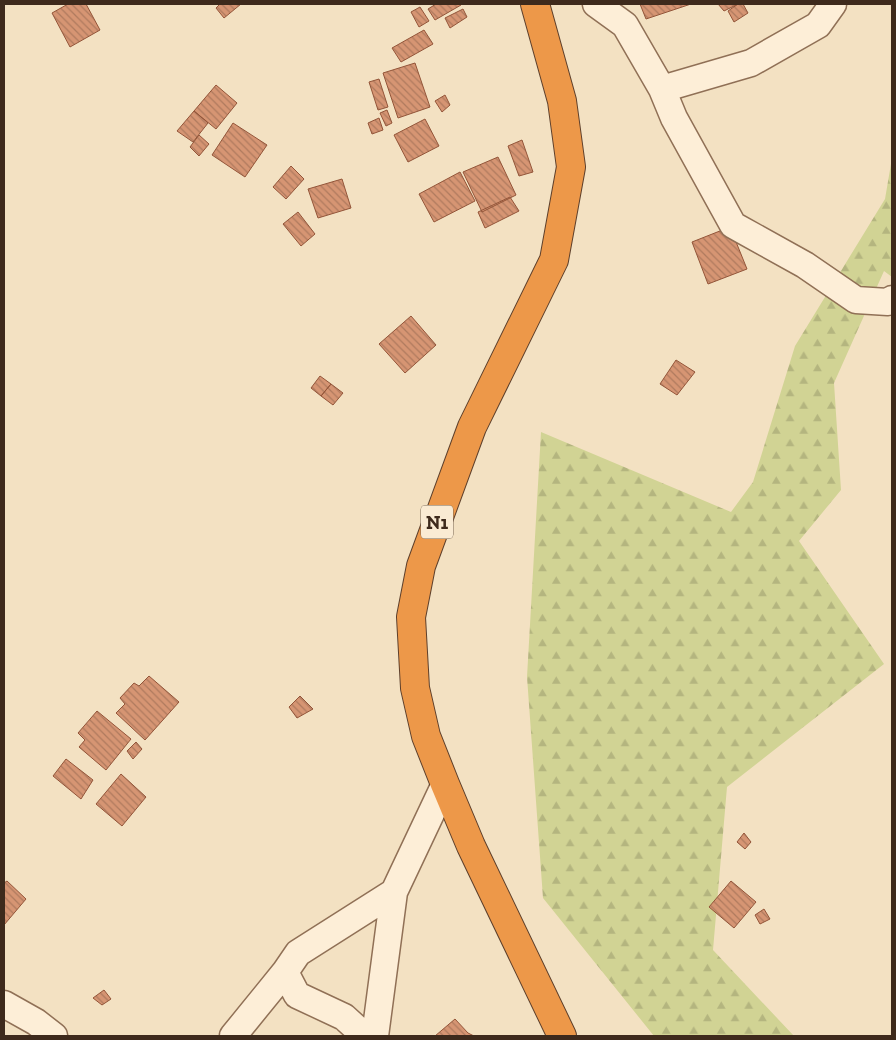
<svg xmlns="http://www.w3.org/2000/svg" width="896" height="1040" font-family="'Zilla Slab',serif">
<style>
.forest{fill:url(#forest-firs)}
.building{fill:url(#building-back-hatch);stroke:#935539}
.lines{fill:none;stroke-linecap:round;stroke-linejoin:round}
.minor-casing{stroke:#907056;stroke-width:29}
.highway-casing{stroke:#5d3f2b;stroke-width:30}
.minor{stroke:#fdeed7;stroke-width:26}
.highway{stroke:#ed9849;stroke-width:28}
.labels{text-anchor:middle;stroke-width:5;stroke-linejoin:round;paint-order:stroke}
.shield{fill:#faebd3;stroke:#766453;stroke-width:1}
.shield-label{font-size:19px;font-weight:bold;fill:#3e2a1c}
</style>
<defs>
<pattern id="forest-firs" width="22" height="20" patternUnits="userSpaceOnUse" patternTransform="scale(1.25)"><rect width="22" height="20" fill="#d1d394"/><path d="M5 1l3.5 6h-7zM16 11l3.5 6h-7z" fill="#b4b57f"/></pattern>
<pattern id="building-back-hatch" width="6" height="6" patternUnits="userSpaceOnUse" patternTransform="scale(1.25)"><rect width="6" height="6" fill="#d69573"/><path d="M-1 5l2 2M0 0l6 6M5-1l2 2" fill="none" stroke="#af7a5e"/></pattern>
</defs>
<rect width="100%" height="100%" fill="#f3e1c2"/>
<path class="forest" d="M892,158V277L884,271L834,383L841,490L799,541L884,664L727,787L713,950L794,1036H654L543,898L527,677L541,432L731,512L753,482L795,346L885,199Z"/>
<path class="building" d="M68,4H86L100,30L70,47L52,13Z
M220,4H241L224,18L216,8Z
M436,4H461V5L435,20L428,9Z
M640,4H691L646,19Z
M718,4H738L724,11Z
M738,4H743L748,13L734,22L728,11Z
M420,7L429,21L419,27L411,12Z
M463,9L467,17L450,28L445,18Z
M424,30L433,44L401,62L392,48Z
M415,63L430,107L398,118L383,73Z
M379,79L388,107L378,110L369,82Z
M216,85L237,103L216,129L194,111Z
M445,95L450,105L442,112L435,101Z
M387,110L392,123L386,126L380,113Z
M194,111L208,123L193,142L177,131Z
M379,118L383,130L372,134L368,123Z
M425,119L439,146L408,162L394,135Z
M233,123L267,145L245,177L212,155Z
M199,135L209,144L199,156L190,147Z
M522,140L533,172L519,176L508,146Z
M498,157L516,195L482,212L463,172Z
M291,166L304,179L286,199L273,187Z
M460,172L475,201L434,222L419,194Z
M342,179L351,208L318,218L308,189Z
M510,197L519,211L485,228L478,212Z
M298,212L315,234L301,246L283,224Z
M730,227L747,269L708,284L692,242Z
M411,316L436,345L405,373L379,344Z
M676,360L695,372L677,395L660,384Z
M320,376L331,384L321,396L311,388Z
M331,384L343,393L333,405L321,396Z
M149,676L179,702L145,740L116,713L125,704L120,698L134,683L139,686Z
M300,696L313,709L297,718L289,707Z
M97,711L131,739L106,770L79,747L85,740L78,733Z
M136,742L142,749L133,759L127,751Z
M66,759L93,780L81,799L53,776Z
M121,774L146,797L122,826L96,804Z
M744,833L751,842L745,849L737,842Z
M7,881L26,899L4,925V883Z
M731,881L756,902L734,928L709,907Z
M764,909L770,919L760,924L755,915Z
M104,990L111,999L102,1005L93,998Z
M455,1019L468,1033L474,1036H435Z"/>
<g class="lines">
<g class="minor-casing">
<path id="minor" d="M596,4L625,25L662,89L674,118L733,225L805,265L856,300L888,302L892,299
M662,89L751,63L818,25L833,4
M4,1004L36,1022L54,1036
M233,1036L285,972
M365,1036L344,1017L297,995L285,972L298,953L394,892L445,784
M375,1036L394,892"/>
</g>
<g class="highway-casing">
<path id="highway" d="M535,4L562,101L571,167L554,260L472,427L421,566L411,617L415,688L426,736L445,784L471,846L562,1036"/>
</g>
<use href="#minor" class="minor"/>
<use href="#highway" class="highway"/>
</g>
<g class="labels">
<rect class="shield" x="421" y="505.5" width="32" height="33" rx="4"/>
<g class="shield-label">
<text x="437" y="529">N1</text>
</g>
</g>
<rect width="896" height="1040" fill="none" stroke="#3e2a1c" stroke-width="10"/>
</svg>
